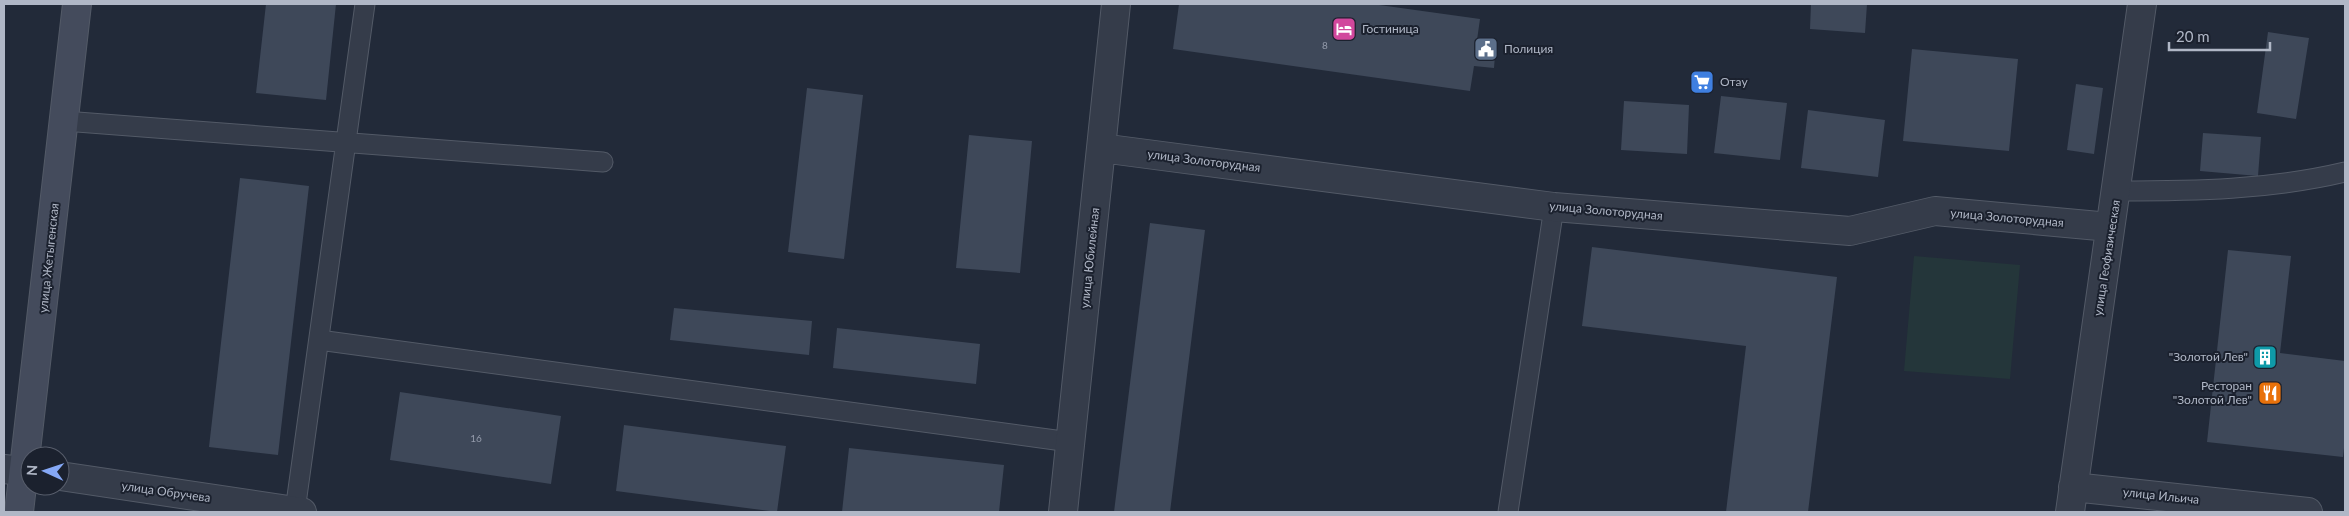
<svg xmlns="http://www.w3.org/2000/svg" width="2349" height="516" font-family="Lato,sans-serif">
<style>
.green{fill:#24363a}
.building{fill:#3e4859}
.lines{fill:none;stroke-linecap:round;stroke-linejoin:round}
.lane-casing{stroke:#535a67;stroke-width:21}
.street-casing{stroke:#535a67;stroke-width:30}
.secondary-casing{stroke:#535a67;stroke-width:30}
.lane{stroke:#353c4a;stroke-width:19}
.street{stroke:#353c4a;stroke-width:28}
.secondary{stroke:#444b5c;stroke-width:28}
.labels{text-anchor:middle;stroke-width:4;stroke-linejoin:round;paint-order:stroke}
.number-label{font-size:10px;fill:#949bab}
.poi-label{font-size:12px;fill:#b0b7c6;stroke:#1b212e;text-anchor:start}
.street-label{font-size:12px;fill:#b0b7c6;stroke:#1b212e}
</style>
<rect width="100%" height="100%" fill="#222a39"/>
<path class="green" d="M1914,256L2020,265L2010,379L1904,371Z"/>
<path class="building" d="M266,4H336L326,100L256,93Z
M1179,4H1372L1480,19L1477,40L1496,42L1494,68L1474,66L1470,91L1173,49Z
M1811,4H1867L1865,33L1810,29Z
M2268,32L2309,38L2296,119L2257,113Z
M1912,49L2018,59L2009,151L1903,141Z
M2076,84L2103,88L2094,154L2067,150Z
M807,88L863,95L844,259L788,252Z
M1721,96L1787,103L1780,160L1714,153Z
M1624,101L1689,105L1687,154L1621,150Z
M1808,110L1885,120L1878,177L1801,168Z
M2203,133L2261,137L2258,176L2200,171Z
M969,135L1032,141L1020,273L956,268Z
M240,178L309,186L278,455L209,447Z
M1150,223L1205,230L1170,512H1114Z
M1592,247L1837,277L1808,512H1726L1746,346L1582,326Z
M2228,250L2291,256L2280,353L2345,361V439L2343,457L2207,442Z
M674,308L812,321L809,355L670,340Z
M837,328L980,344L976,384L833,368Z
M400,392L561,416L551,484L390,460Z
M624,425L786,446L777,512L616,491Z
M849,448L1004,465L999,512H842Z"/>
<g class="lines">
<g class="lane-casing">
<path id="lane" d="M64,121L603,162
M2117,191C2195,191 2269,190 2345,172
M319,340L1070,442
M295,511L365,4
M1508,512L1554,207"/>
</g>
<g class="street-casing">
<path id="street" d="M1101,148L1554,207L1850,231L1935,211L2110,227
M4,469L30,472
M60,476L302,512
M2073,487L2308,512
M1063,512L1116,4
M2070,512L2142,4"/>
</g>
<g class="secondary-casing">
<path id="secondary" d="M19,512L77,4"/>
</g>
<use href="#lane" class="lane"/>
<use href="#street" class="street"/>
<use href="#secondary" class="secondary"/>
</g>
<defs>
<g id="hotel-square" transform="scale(1.25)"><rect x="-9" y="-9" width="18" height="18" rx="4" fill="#d1479c" stroke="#1b212e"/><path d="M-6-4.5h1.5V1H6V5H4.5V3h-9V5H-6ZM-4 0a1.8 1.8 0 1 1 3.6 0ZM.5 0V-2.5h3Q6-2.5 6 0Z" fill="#fff"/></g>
<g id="civic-square" transform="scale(1.25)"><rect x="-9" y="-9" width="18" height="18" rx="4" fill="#5c6f8a" stroke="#1b212e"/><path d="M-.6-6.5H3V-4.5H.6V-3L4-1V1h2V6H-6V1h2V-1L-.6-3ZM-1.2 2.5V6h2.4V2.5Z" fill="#fff"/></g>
<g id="supermarket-square" transform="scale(1.25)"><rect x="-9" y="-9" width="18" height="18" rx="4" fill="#3f7fe0" stroke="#1b212e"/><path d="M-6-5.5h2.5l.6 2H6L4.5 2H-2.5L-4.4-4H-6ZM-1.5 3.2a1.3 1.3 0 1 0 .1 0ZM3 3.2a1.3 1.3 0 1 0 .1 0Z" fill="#fff"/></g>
<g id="building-square" transform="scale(1.25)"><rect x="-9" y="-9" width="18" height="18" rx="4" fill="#0f9aa8" stroke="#1b212e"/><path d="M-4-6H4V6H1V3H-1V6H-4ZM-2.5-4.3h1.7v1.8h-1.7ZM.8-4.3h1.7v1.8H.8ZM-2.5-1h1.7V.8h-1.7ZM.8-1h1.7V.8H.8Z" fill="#fff"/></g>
<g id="restaurant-square" transform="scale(1.25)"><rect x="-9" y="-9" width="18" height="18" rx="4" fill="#e8710a" stroke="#1b212e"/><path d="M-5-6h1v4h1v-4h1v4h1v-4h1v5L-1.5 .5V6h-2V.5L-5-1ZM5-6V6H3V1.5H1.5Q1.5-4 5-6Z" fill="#fff"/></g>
</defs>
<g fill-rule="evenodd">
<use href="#hotel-square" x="1344" y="29"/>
<use href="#civic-square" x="1486" y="49"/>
<use href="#supermarket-square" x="1702" y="82"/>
<use href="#building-square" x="2265" y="357"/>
<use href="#restaurant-square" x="2270" y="393"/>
</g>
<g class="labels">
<g class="number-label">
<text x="1325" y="49">8</text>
<text x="476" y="442">16</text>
</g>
<g class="poi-label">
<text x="1362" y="33">Гостиница</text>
<text x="1504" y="53">Полиция</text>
<text x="1720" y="86">Отау</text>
<text x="2248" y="361" text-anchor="end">"Золотой Лев"</text>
<text x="2252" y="390" text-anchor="end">Ресторан<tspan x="2252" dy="14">"Золотой Лев"</tspan></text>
</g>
<g class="street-label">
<text transform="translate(1204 161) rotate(7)" y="4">улица Золоторудная</text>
<text transform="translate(1606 211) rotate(5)" y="4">улица Золоторудная</text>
<text transform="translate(2007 218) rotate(5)" y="4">улица Золоторудная</text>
<text transform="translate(49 258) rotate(-84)" y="4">улица Жетыгенская</text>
<text transform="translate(1090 258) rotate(-84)" y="4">улица Юбилейная</text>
<text transform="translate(2107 258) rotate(-81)" y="4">улица Геофизическая</text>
<text transform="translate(166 492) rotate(8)" y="4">улица Обручева</text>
<text transform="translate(2161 496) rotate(6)" y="4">улица Ильича</text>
</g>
</g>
<rect width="2349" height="516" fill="none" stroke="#b0b7c6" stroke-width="10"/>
<g transform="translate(45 471) rotate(273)"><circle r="24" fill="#1b212e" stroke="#575d6b"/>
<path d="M0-4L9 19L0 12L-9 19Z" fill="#85a8f6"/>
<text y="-8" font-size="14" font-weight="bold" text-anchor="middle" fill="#b0b7c6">N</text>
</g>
<path d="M2169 42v8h101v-8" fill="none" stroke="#b0b7c6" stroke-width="2.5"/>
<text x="2176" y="42" font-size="15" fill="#b0b7c6" stroke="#1b212e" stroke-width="4" paint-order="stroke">20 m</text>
</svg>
